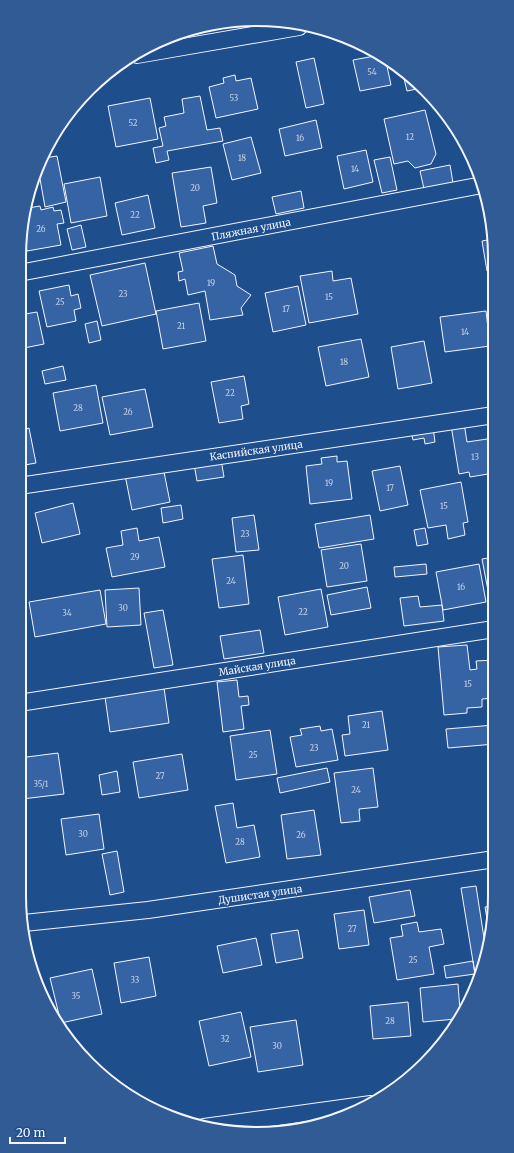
<svg xmlns="http://www.w3.org/2000/svg" width="514" height="1153" font-family="Merriweather,serif">
<style>
.building{fill:#3563a3;stroke:#f2f6ff}
.lines{fill:none;stroke-linecap:round;stroke-linejoin:round}
.street-casing{stroke:#f2f6ff;stroke-width:18}
.street{stroke:#1f4e8c;stroke-width:16}
.labels{text-anchor:middle;stroke-width:3;stroke-linejoin:round;paint-order:stroke}
.number-label{font-size:8px;fill:#c3d1e8}
.street-label{font-size:10px;fill:#f2f6ff;stroke:#1f4e8c}
.rim{fill:none;stroke:#f2f6ff;stroke-width:2}
</style>
<rect width="100%" height="100%" fill="#1f4e8c"/>
<path class="building" d="M380,55L385,57L391,85L360,91L353,60Z
M314,58L324,104L306,108L296,62Z
M402,70L422,88L407,91Z
M235,75L236,81L251,78L258,109L216,118L209,87L224,83L223,78Z
M200,96L207,130L220,128L223,141L167,151L169,160L156,163L153,148L163,146L159,128L166,126L164,117L184,113L182,99Z
M150,98L158,139L116,147L108,106Z
M425,110L436,154L431,164L415,168L408,161L394,164L384,119Z
M316,120L322,148L285,156L279,129Z
M251,137L261,173L232,180L223,144Z
M366,150L373,182L344,189L337,156Z
M57,156L66,202L45,207L40,179L32,180L44,158Z
M390,157L397,190L382,193L374,160Z
M450,165L453,183L424,189L420,171Z
M211,167L217,203L203,206L206,223L181,227L172,173Z
M100,177L107,216L71,223L64,184Z
M301,191L304,208L276,214L272,197Z
M148,195L155,228L122,235L115,203Z
M40,206L41,210L53,207L54,211L61,210L64,223L57,224L61,245L27,251L23,233L26,213L29,212L28,208Z
M81,225L86,247L72,250L67,229Z
M493,239V270L487,271L482,241Z
M213,246L217,264L235,275L237,286L251,295L241,308L243,315L210,320L205,291L188,295L185,279L179,281L178,272L183,271L179,253Z
M145,263L156,314L102,326L90,275Z
M332,271L333,281L351,278L358,314L309,323L300,276Z
M69,285L71,296L78,294L81,308L74,310L76,321L47,327L39,291Z
M298,286L306,325L273,332L265,293Z
M199,303L206,341L163,349L156,311Z
M486,311L490,346L445,352L440,317Z
M37,312L44,344L19,349V315Z
M97,321L101,340L89,343L85,324Z
M361,339L369,377L326,386L318,347Z
M424,341L432,383L398,389L391,347Z
M63,366L66,380L45,384L42,371Z
M244,376L249,404L241,406L243,419L219,423L211,382Z
M96,385L103,423L60,431L53,393Z
M145,389L153,427L110,435L102,397Z
M464,423L467,442L494,438V473L470,477L469,472L459,474L451,425Z
M433,427L435,442L425,444L424,438L413,440L411,431Z
M29,428L36,463L19,466V431Z
M337,456V462L347,461L352,499L310,504L306,466L322,464L321,458Z
M221,459L224,477L197,481L194,464Z
M400,466L408,505L380,511L372,471Z
M163,467L170,502L132,510L125,475Z
M461,482L468,522L463,523L465,535L448,539L446,525L428,528L420,490Z
M73,503L80,534L42,543L35,513Z
M181,505L183,519L163,523L161,508Z
M254,515L259,550L236,552L232,518Z
M370,515L374,539L319,548L315,524Z
M137,528L139,541L159,537L165,567L112,577L106,548L123,545L121,531Z
M425,528L428,544L417,546L414,530Z
M361,544L367,581L327,587L321,550Z
M243,555L249,604L219,608L212,559Z
M494,557V601H490L482,559Z
M426,564L427,574L395,577L394,567Z
M479,564L486,602L443,610L436,572Z
M367,587L371,608L331,615L327,595Z
M139,588L141,625L107,627L105,590Z
M321,589L328,627L285,635L278,597Z
M100,590L106,624L35,637L29,602Z
M21,592L26,615L19,616V593Z
M418,596L420,607L442,605L444,621L404,626L400,598Z
M163,610L173,665L154,668L144,613Z
M260,630L264,653L224,659L220,636Z
M467,645L470,670L477,669L476,661L494,660V698L482,699V707L467,708V713L444,715L438,647Z
M237,680L239,697L248,696L249,705L241,706L244,729L223,732L217,682Z
M164,688L169,723L110,732L105,697Z
M382,711L388,750L345,756L342,735L350,734L348,716Z
M494,725L495,744L448,748L446,729Z
M320,726L321,731L332,729L338,760L296,767L290,737L302,735L300,729Z
M270,730L277,774L236,780L230,736Z
M58,753L64,794L22,799L19,774V758Z
M182,754L188,790L139,798L133,762Z
M327,768L330,782L280,793L277,778Z
M373,768L378,807L359,809L360,821L341,823L334,773Z
M117,771L120,792L102,795L99,775Z
M233,803L237,828L254,825L260,857L226,863L215,806Z
M314,810L321,855L287,859L281,815Z
M99,814L104,849L66,855L61,819Z
M117,851L124,892L110,895L102,854Z
M476,886L486,951L482,973L475,974L461,888Z
M410,890L415,916L374,923L369,897Z
M493,906L489,931L485,907Z
M364,910L369,945L339,949L334,914Z
M417,922L419,932L441,929L444,944L429,947L434,974L397,980L390,938L403,936L401,925Z
M298,930L303,958L276,963L271,934Z
M256,938L262,965L223,973L217,946Z
M149,957L156,996L121,1003L114,963Z
M473,961L475,974L446,978L444,966Z
M92,969L102,1014L61,1023L50,978Z
M458,984L460,1011L456,1019L423,1022L420,988Z
M408,1002L411,1036L373,1039L370,1006Z
M241,1012L251,1057L209,1066L199,1021Z
M296,1020L303,1065L258,1072L250,1027Z
M331,1119L303,1129H291L290,1126Z"/>
<g class="lines">
<g class="street-casing">
<path id="street" d="M137,55L299,27
M19,273L482,185
M19,486L494,415
M19,703L494,629
M24,923L148,910L495,859
M204,1127L371,1104"/>
</g>
<use href="#street" class="street"/>
</g>
<g class="labels">
<g class="number-label">
<text x="372" y="75">54</text>
<text x="234" y="101">53</text>
<text x="133" y="126">52</text>
<text x="410" y="140">12</text>
<text x="300" y="141">16</text>
<text x="242" y="161">18</text>
<text x="355" y="172">14</text>
<text x="195" y="191">20</text>
<text x="135" y="218">22</text>
<text x="41" y="232">26</text>
<text x="211" y="286">19</text>
<text x="123" y="297">23</text>
<text x="329" y="300">15</text>
<text x="60" y="305">25</text>
<text x="286" y="312">17</text>
<text x="181" y="329">21</text>
<text x="465" y="335">14</text>
<text x="344" y="365">18</text>
<text x="230" y="396">22</text>
<text x="78" y="411">28</text>
<text x="128" y="415">26</text>
<text x="475" y="460">13</text>
<text x="329" y="486">19</text>
<text x="390" y="491">17</text>
<text x="444" y="509">15</text>
<text x="245" y="537">23</text>
<text x="135" y="560">29</text>
<text x="344" y="569">20</text>
<text x="231" y="584">24</text>
<text x="461" y="590">16</text>
<text x="123" y="611">30</text>
<text x="303" y="615">22</text>
<text x="67" y="616">34</text>
<text x="468" y="687">15</text>
<text x="366" y="728">21</text>
<text x="314" y="751">23</text>
<text x="253" y="758">25</text>
<text x="160" y="779">27</text>
<text x="41" y="787">35/1</text>
<text x="356" y="793">24</text>
<text x="83" y="837">30</text>
<text x="301" y="838">26</text>
<text x="240" y="845">28</text>
<text x="352" y="932">27</text>
<text x="413" y="963">25</text>
<text x="135" y="983">33</text>
<text x="76" y="999">35</text>
<text x="390" y="1024">28</text>
<text x="225" y="1042">32</text>
<text x="277" y="1049">30</text>
</g>
<g class="street-label">
<text transform="translate(251 229) rotate(-11)" y="4">Пляжная улица</text>
<text transform="translate(256 450) rotate(-8)" y="4">Каспийская улица</text>
<text transform="translate(257 666) rotate(-9)" y="4">Майская улица</text>
<text transform="translate(260 894) rotate(-8)" y="4">Душистая улица</text>
</g>
</g>
<path d="M0 0H514V1153H0ZM257 26H257A231 231 0 0 1 488 257V896A231 231 0 0 1 257 1127H257A231 231 0 0 1 26 896V257A231 231 0 0 1 257 26Z" fill="#305b95" fill-rule="evenodd"/>
<path class="rim" d="M257 26H257A231 231 0 0 1 488 257V896A231 231 0 0 1 257 1127H257A231 231 0 0 1 26 896V257A231 231 0 0 1 257 26Z"/>
<path d="M10 1137v6h55v-6" fill="none" stroke="#f2f6ff" stroke-width="2"/>
<text x="16" y="1137" font-size="12" fill="#f2f6ff" stroke="#1f4e8c" stroke-width="3" paint-order="stroke">20 m</text>
</svg>
